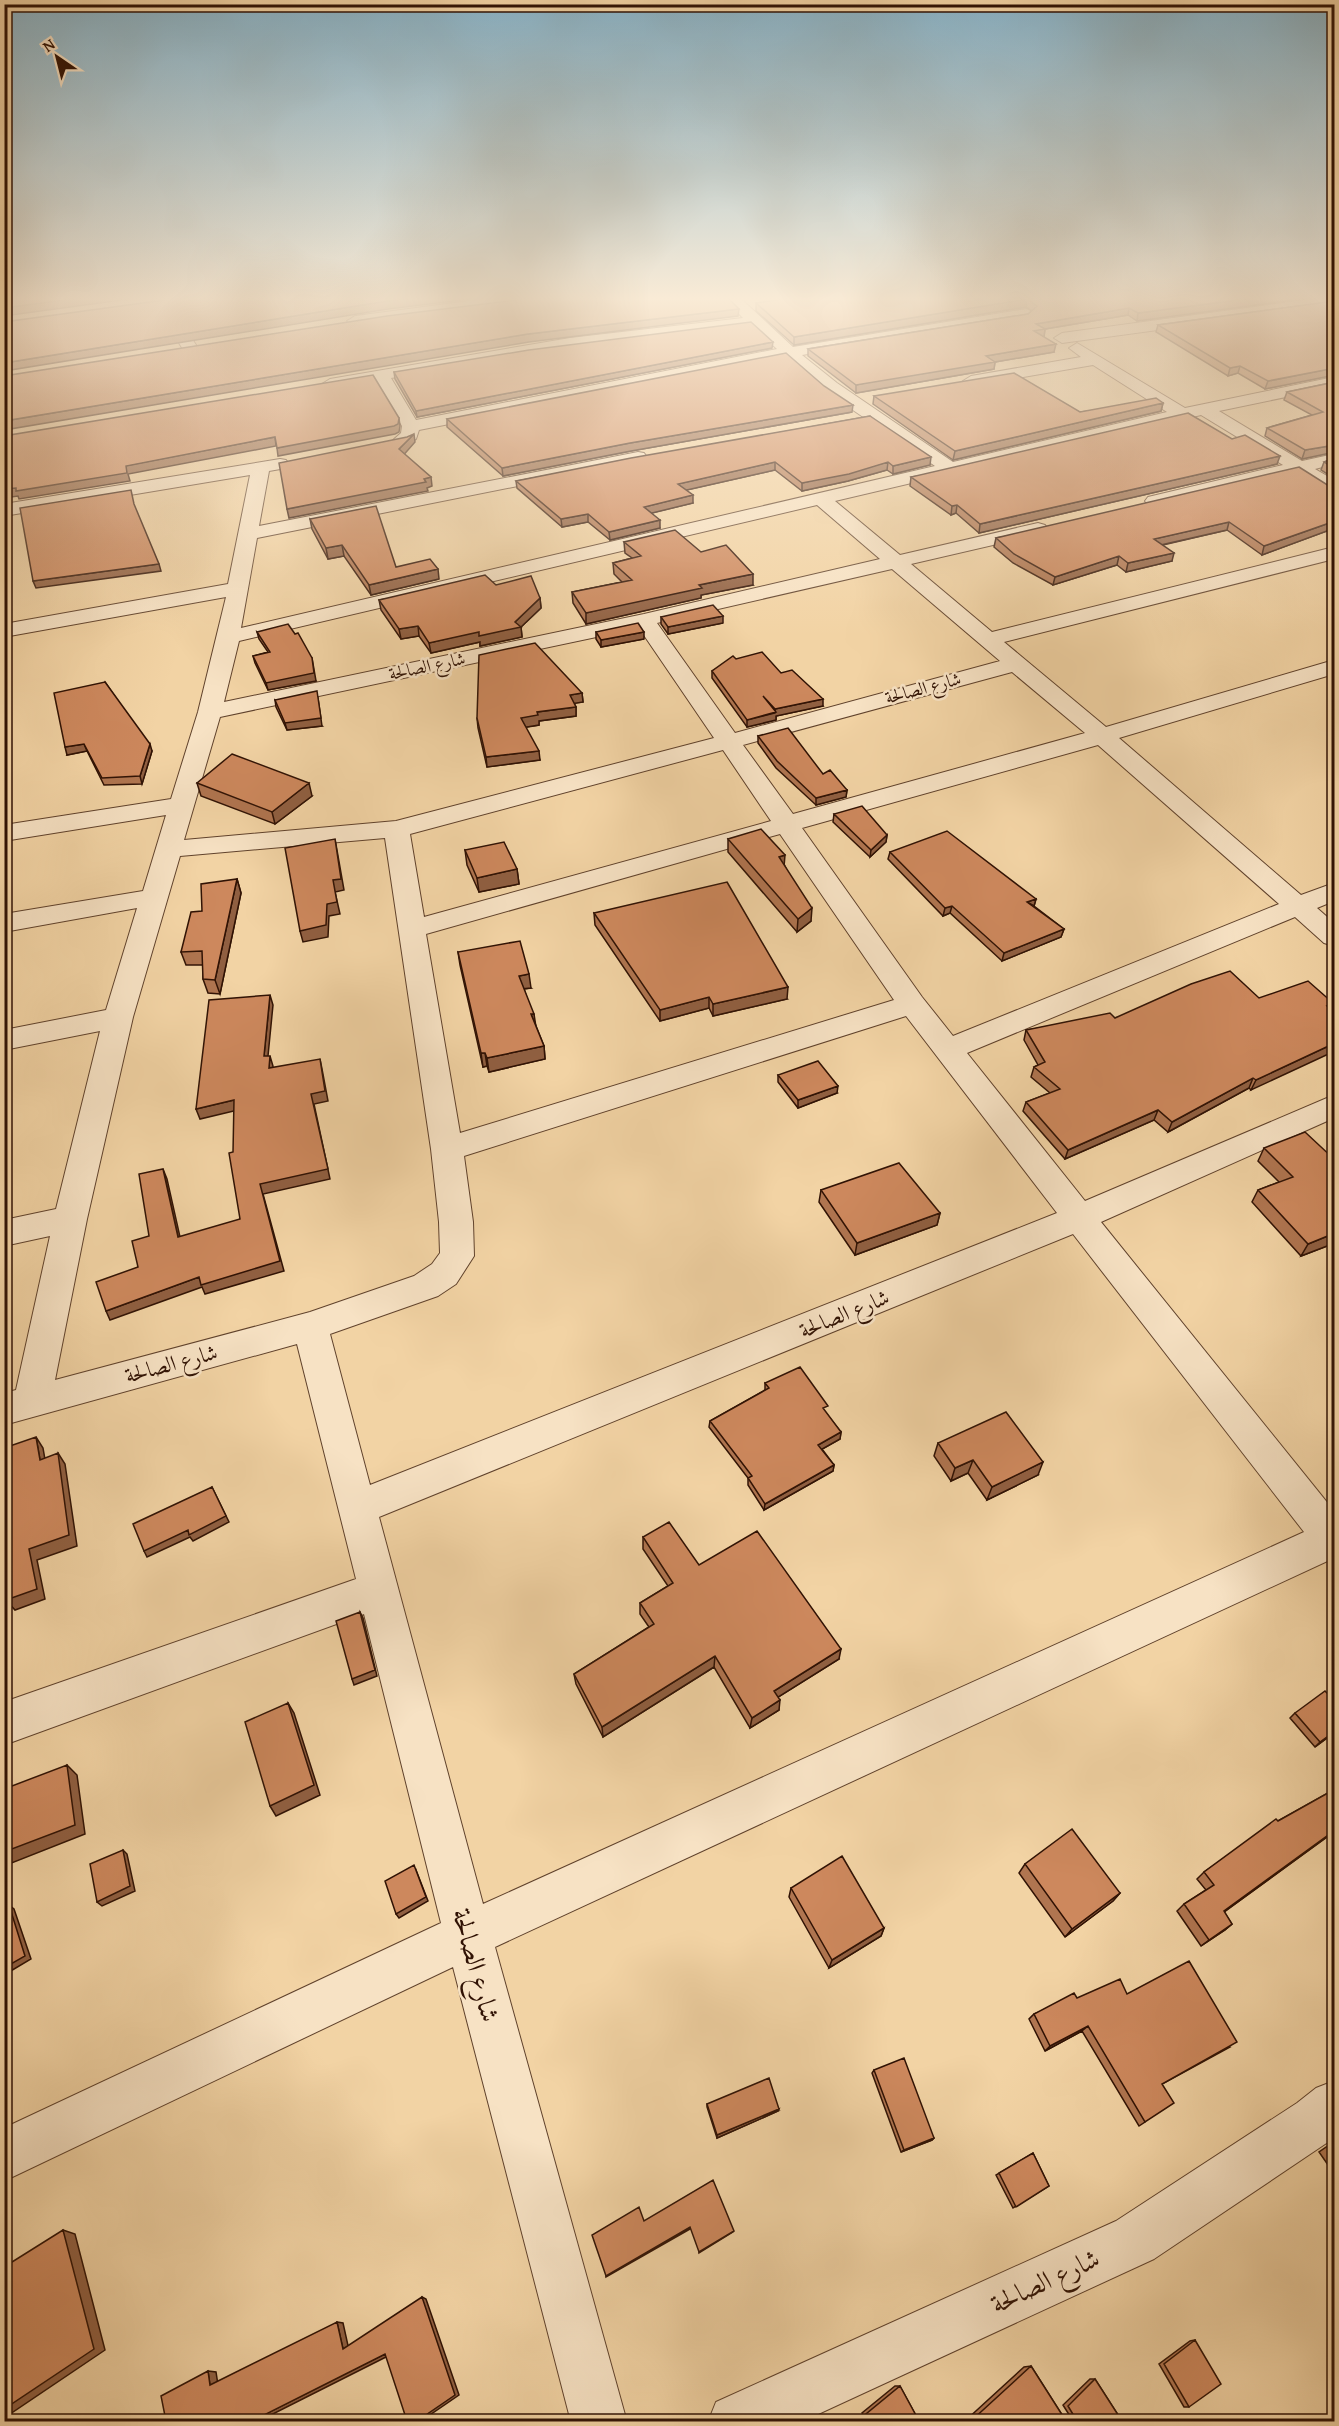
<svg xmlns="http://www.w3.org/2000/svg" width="1339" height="2426" font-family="'Gentium Book Plus',Amiri,serif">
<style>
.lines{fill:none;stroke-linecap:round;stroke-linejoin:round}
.minor-casing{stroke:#60422c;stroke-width:2}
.minor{fill:#f7e2c4;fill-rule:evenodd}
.wall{fill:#b07550;stroke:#301204;stroke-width:1.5}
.shaded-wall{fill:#905f41;stroke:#301204;stroke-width:1.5}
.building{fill:#cd885d;stroke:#301204;stroke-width:1.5}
.labels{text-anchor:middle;stroke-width:5;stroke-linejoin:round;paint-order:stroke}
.far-street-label{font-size:18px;fill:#301204;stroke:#f7e2c4}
.street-label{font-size:22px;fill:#301204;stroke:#f7e2c4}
.near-street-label{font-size:27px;fill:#301204;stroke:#f7e2c4}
</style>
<rect width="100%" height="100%" fill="#f2d3a4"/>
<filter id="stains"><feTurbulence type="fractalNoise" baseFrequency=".00333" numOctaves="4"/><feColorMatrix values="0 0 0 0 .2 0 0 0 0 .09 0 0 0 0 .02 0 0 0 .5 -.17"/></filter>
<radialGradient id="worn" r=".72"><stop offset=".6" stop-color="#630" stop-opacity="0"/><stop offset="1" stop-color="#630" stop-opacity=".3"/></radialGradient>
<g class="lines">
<g class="minor-casing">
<path id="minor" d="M150,296H164L198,348L196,351H184Z
M507,296H558L550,301L473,309L355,326L347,321L355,316Z
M722,296H738L793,347L1026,309L1031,311L1034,314L1031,317L1026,319L802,355L837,383L953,462L1167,412L1093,365L971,386L963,381L971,376L1081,357L1069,348L1077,343L1185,408L1334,377V387L1219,411L1302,461L1334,454V464L1315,469L1334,480V494L1297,473L1155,507L1148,505L1145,501L1148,497L1283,465L1201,415L835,501L900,555L1038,523L1045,525L1048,529L1045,533L911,564L992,632L1334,547V559L1004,642L1106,727L1334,660V674L1119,738L1301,895L1334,883V901L1317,908L1334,923V946L1324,943L1295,917L967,1053L1085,1201L1334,1095V1118L1101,1222L1334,1511V1558L495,1947L627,2422H571L453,1967L4,2181V2128L441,1923L364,1614L4,1745V1702L356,1579L297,1344L4,1425V1393L16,1390L50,1236L4,1246V1220L56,1209L100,1031L4,1050V1030L106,1010L137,908L4,932V914L143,891L166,815L4,841V825L171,799L198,712L226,597L4,637V624L228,584L250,475L4,516V504L280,459L286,460L289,464L286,468L269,471L259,526L638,452L644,453L647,457L644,461L638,462L257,538L241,628L935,466L825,391L786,357L419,430L416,439L401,446L395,445L392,441L401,433L402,426L376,381L330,389L322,384L330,379L570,338L743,318ZM752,326L777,349L416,420L391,378L570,348ZM817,505L880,559L644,614L224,702L239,641ZM892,569L1000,661L735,733L657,623ZM639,628L714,738L396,821L184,840L220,717ZM1012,672L1085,733L793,814L743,745ZM1098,745L1279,904L953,1036L922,997L802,828ZM723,750L771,821L424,917L410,834ZM780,834L894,1000L460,1133L426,934ZM385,838L431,1149L439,1222L440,1253L432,1264L414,1276L310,1312L55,1380L87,1219L133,1017L180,856ZM906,1016L1057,1213L370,1485L330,1334L438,1296L456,1284L474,1256L473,1222L464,1156ZM1073,1234L1304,1532L483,1904L379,1517Z
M1334,296V306L1062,343L1054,338L1062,333Z
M1334,2081V2138L1154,2259L801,2422H708L716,2402L1116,2221L1297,2103L1316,2088Z"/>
</g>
<use href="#minor" class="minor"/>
</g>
<path class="wall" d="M1323,296L1137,321L1128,315L1045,329L1044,337H1043L1054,352L995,362L994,369L856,393L808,356V349L1028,314L1032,311L1026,307L794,345L756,311V303Z
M1335,301V375L1265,389L1238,373L1228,376L1156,332L1158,325Z
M772,348L417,417L395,379L394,372Z
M1335,382V452L1302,459L1265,436L1267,428L1312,415L1284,400L1287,392Z
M874,396L1080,412L1163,403L1161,411L953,460L873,404Z
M852,412L631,451L503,476L447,427V419Z
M870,416L930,465L893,474L887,470L848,481L802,491L775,470L686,490L693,503L651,513L660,528L610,540L588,522L562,527L517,488L516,481Z
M1232,439L1277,464L979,533L956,513L951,515L910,486L911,477Z
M1335,458V479L1321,470L1324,462Z
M1329,486L1335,487V528L1262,555L1227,530L1163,545L1172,561L1126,572L1117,565L1053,585L1013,563L994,547L996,538Z
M310,519L396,567L439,579L371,595L344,556L328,559L312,529Z
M624,542L701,552L753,585L701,595V598L586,624L573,603L572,592L622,582L614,574L613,563L632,558L625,553Z
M496,585L540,598L541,608L521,627L522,637L480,646V642L431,653L419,636L401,639L381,610L379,600Z
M661,617L723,623L668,634L661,624Z
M257,632L316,681L268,690L255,663L253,656L268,652L259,639Z
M596,632L644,639L601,647L596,639Z
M736,659L781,673L823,706L776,716V720L747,727L712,678V671Z
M105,682L152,751L142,784L104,785L87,751L67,755Z
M582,693L583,702L574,703L576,707V716L539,721V725L525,727L540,760L487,767L478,728L477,718Z
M275,700L322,726L287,730L276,707Z
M758,736L847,790L846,797L816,805L776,768L758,743Z
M197,783L312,796L275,824L201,796Z
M834,814L887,835L886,842L870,857L833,822Z
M728,839L784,864L811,921L797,932L728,852Z
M465,850L517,869L519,884L479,892L467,865Z
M890,852L1036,899L1034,906L1064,929L1061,937L1002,961L950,913L943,916L888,859Z
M237,879L241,893L220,994L208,993L203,979V965H186L181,952L202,911Z
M594,913L787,999L713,1016L709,1008L660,1021L595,925Z
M458,952L531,988L524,989L536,1026L544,1046L545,1059L489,1072L487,1066L483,1067L460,965Z
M1259,998L1333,1003L1331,1009L1251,1090L1249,1088L1168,1132L1154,1120L1065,1159L1023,1111L1026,1102L1050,1093L1031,1077L1034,1067L1038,1065L1024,1040L1026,1030Z
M778,1075L837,1093L798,1108L778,1082Z
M1264,1148L1334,1160L1335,1243L1301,1256L1252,1202L1258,1190L1279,1182L1258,1161Z
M821,1190L940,1213L937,1225L855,1255L819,1202Z
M1335,1382V1394L1330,1389Z
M765,1383L826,1413L841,1432L840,1439L822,1449L834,1465L833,1471L764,1510L748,1485V1478L709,1427L710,1421L765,1390Z
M938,1443L1038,1475L987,1500L968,1473L951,1481L934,1456Z
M643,1537L699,1565L839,1659L778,1697L779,1710L750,1728L714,1667L603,1737L576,1684L574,1674L649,1627L640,1614V1603L668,1586L643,1549Z
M1335,1701V1732L1315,1747L1290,1718L1295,1713Z
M1335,1789V1831L1224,1912L1232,1924L1225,1930L1201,1946L1177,1911L1184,1904L1206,1890L1197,1879L1204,1872L1278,1821Z
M1025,1864L1120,1893L1113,1901L1065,1937L1019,1873Z
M791,1888L884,1928L881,1936L829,1968L789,1897Z
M1127,1994L1230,2047L1162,2084L1145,2122L1139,2126L1082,2031L1045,2051L1029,2019L1034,2014L1077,1998Z
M874,2070L934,2138L932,2140L901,2152L872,2073Z
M707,2104L778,2111L717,2138L707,2107Z
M1335,2141V2175L1319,2152Z
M1033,2153L1049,2186L1013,2208L996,2175Z
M1195,2340L1189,2407H1184L1159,2364L1190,2341Z
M1031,2366L1066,2421H965L1024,2367Z
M1090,2379H1095L1122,2421H1073L1063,2405Z
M895,2386H900L919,2421H866L862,2413Z"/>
<path class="shaded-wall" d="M94,296H151L4,316V308Z
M432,296H494L388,309L4,371V363L387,301Z
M744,296H761L744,299Z
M1269,296H1323L1137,321L1138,313Z
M1027,299L1026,307L794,345V337Z
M1129,308L1128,315L1045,329L1044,337L1033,339L1036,324Z
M739,309L738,316L529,342L4,430V421L528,334Z
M773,342L772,348L417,417L416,411Z
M1056,344L1054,352L995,362L994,369L856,393V385L986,356Z
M1240,366L1238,373L1228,376L1230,368Z
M1335,368V375L1265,389L1268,381Z
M1163,403L1161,411L953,460L955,451Z
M853,405L852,412L631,451L503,476L502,468L630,443Z
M399,418L400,426L399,432L395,434L278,456L277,448Z
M414,434L415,442L401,458L399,449Z
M275,437L276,446L128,474L130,481L19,499L18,496L4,498V489Z
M1335,445V452L1302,459L1305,450Z
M1280,456L1277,464L979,533L980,524Z
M931,457L930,465L893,474V466Z
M775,462V470L678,492V484Z
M888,462L887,470L848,481L802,491V483Z
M431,477L432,486L427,488L428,491L289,518L287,509L424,479Z
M693,495V503L644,515V507Z
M957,505L956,513L951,515L952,506Z
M588,514V522L562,527L561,519Z
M660,520V528L610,540L609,532Z
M1335,521V528L1262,555L1264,546Z
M1229,522L1227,530L1152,547L1154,539Z
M342,545L344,556L328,559L326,548Z
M1174,553L1172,561L1126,572L1128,563Z
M1119,556L1117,565L1053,585L1055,577Z
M159,564L161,571L36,588L33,581Z
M438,569L439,579L371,595L369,585Z
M753,574V585L701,595V598L586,624V613L699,585Z
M540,598L541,608L521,627L522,637L480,646V642L431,653L429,643L515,622Z
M723,616V623L668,634V627Z
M418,626L419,636L401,639L399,629Z
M644,632V639L601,647V640Z
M312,658L316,681L268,690L266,683Z
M582,693L583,702L571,704L570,695Z
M318,698L322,726L287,730L285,723Z
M823,699V706L776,716V720L747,727V720L775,713V709Z
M576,707V716L539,721V725L521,728V718L537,712Z
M84,744L87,751L67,755L65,747Z
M150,744L152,751L142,784L140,776Z
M539,751L540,760L487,767L486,757Z
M309,783L312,796L275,824L272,812Z
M847,790L846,797L816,805V798Z
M887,835L886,842L870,857L871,850Z
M335,839L344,890L335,892L340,914L329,916L328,937L303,942L300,931L327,904L333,880Z
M785,855L784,867L779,857Z
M517,869L519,884L479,892L477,878Z
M237,879L241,893L220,994L215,980Z
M1036,899L1034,906L1027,902Z
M952,906L950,913L943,916L945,908Z
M812,908L811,921L797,932L798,919Z
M1064,929L1061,937L1002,961L1004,953Z
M529,974L531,988L521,989L519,976Z
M788,987L787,999L713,1016V1004Z
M270,995L273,1005L267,1066L264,1056Z
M709,997V1008L660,1021V1010Z
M531,1014H534L536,1027Z
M1335,1043V1051L1251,1090L1256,1080Z
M544,1046L545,1059L489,1072L487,1058Z
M481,1053H485L487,1066L483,1067Z
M270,1056L273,1066L272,1078L269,1068Z
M320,1059L322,1069L328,1101L314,1104L330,1179L263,1194L284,1271L205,1294L202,1287L110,1320L106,1311L199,1277L202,1284L260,1184L311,1094Z
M1253,1078L1249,1088L1168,1132L1172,1122Z
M838,1086L837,1093L798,1108V1100Z
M234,1100L238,1110L200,1119L196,1109Z
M1158,1110L1154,1120L1065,1159L1068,1150Z
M163,1169L167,1179L182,1246L178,1237Z
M940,1213L937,1225L855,1255L857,1243Z
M1335,1233V1243L1301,1256L1308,1244Z
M841,1432L840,1439L817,1452L818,1445Z
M36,1437L43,1448L47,1471L40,1460Z
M58,1453L65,1464L77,1546L37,1560L45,1599L15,1610L6,1600L29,1549Z
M973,1460L968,1473L951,1481L955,1468Z
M1043,1462L1038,1475L987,1500L992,1487Z
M834,1465L833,1471L764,1510L765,1504Z
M212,1487L229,1522L193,1541L190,1537L147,1557L144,1551Z
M360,1612L363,1618L377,1676L354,1685L352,1679Z
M841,1649L839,1659L772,1701L774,1691Z
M715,1656L714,1667L603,1737L602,1727Z
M780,1700L779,1710L750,1728L752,1718Z
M288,1703L294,1713L320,1795L276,1816L270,1806Z
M1335,1731V1732L1315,1747L1320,1742Z
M67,1765L77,1775L85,1834L4,1866V1852Z
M1335,1830V1831L1216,1918L1224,1911Z
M123,1850L127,1854L135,1891L102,1906L97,1902Z
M416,1870L428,1901L399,1918L396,1914Z
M1120,1893L1113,1901L1065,1937L1072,1929Z
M9,1905L14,1909L31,1959L4,1975Z
M1232,1924L1225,1930L1201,1946L1209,1940Z
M884,1928L881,1936L829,1968L832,1960Z
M1088,2026L1082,2031L1045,2051L1050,2046Z
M779,2109L778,2111L717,2138V2135Z
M934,2138L932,2140L901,2152L904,2150Z
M690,2227V2229L606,2277V2276Z
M63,2230L75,2234L105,2350L4,2418V2409Z
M734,2231L733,2232L699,2253V2252Z
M422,2297L426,2299L459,2395L421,2421H417Z
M337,2322L343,2323L349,2350L343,2349Z
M385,2354L390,2355L259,2421H252Z
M208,2371L216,2372L218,2385H210Z"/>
<path class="building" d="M4,296H94L4,308Z
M167,296H432L387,301L4,363V322L164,300Z
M549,296H726L739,309L528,334L4,421V376L387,316Z
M804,296H1269L1138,313L1129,308L1036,324L1045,329L1034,331L1056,344L986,356L995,362L856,385L808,349L1028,314L1037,306L1027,299L794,337L756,303Z
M1335,301V368L1268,381L1240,366L1230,368L1158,325Z
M751,322L773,342L416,411L394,372L529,350Z
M786,353L824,386L853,405L630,443L502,468L447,419Z
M1014,373L1080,412L1156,398L1163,403L955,451L874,396Z
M373,375L399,418L398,424L394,426L277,448L275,437L126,466L127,473L16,491V488L4,489V436Z
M1335,382V445L1305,450L1267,428L1323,412L1287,392Z
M1188,413L1232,439L1245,435L1280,456L980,524L957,505L952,506L911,477Z
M870,416L931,457L893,466L888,462L849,474L802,483L775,462L678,484L693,495L644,507L660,520L609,532L588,514L561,519L516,481L631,458Z
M414,434L399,449L431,477L424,479L426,482L287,509L279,463L407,437Z
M1335,458V469L1324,462Z
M1299,467L1329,486L1335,487V521L1264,546L1229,522L1154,539L1174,553L1128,563L1119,556L1055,577L1014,554L996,538Z
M131,490L134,504L159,564L33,581L20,508Z
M376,506L396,567L430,559L438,569L369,585L342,545L326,548L310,519Z
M675,530L701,552L726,545L753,574L699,585L702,588L586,613L572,592L632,580L613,563L641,556L624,542Z
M485,575L496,585L531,576L540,598L515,622L521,627L479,636V632L429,643L418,626L399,629L379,600Z
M713,605L723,616L668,627L661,617Z
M638,623L644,632L601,640L596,632Z
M288,624L295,634L298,633L312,658L314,673L266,683L253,656L270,652L257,632Z
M535,643L582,693L570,695L576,707L537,712L538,715L521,718L539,751L486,757L477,718L479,655Z
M762,652L781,673L792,670L823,699L775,709L763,696L776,712L747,720L712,671L733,656L736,659Z
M105,682L150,744L140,776L102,778L84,744L65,747L54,693Z
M317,691L321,718L285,723L275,700Z
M788,728L823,774L830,770L847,790L816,798L777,761L758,736Z
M232,754L309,783L272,812L197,783Z
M862,806L887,835L871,850L834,814Z
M761,829L785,855L779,857L812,908L798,919L728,839Z
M947,831L1036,899L1027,902L1064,929L1004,953L952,906L945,908L890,852Z
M335,839L341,879L333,880L337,902L327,904L326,925L300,931L285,848Z
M504,842L517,869L477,878L465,850Z
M237,879L215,980L203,979L202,951L181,952L191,912L202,911L201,884Z
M727,882L788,987L713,1004L709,997L660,1010L594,913Z
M520,941L529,974L519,976L534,1014H531L544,1046L487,1058L485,1053H481L458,952Z
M1230,971L1259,998L1308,981L1333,1003L1327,1006L1335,1012V1043L1256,1080L1253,1078L1172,1122L1158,1110L1068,1150L1026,1102L1060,1089L1034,1067L1045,1062L1026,1030L1110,1013L1115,1018L1191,984Z
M270,995L264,1056H270L269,1068L320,1059L325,1091L311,1094L328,1169L260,1184L280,1261L201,1285L199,1277L106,1311L96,1282L138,1267L132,1241L149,1236L139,1174L163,1169L178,1237L240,1219L229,1153L233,1152L234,1100L196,1109L209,1000Z
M818,1061L838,1086L798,1100L778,1075Z
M1305,1132L1335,1160V1233L1308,1244L1258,1190L1293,1177L1264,1148Z
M899,1163L940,1213L857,1243L821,1190Z
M800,1367L828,1406L823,1408L841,1432L818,1445L834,1465L765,1504L748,1478L752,1476L710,1421L769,1388L765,1383Z
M1006,1412L1043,1462L992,1487L973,1460L955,1468L938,1443Z
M36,1437L40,1460L58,1453L69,1535L29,1549L37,1589L6,1600L4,1590V1448Z
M212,1487L226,1516L189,1535L188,1530L144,1551L133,1524Z
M669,1522L699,1565L757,1531L841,1649L774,1691L780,1700L752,1718L715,1656L602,1727L574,1674L654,1624L640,1603L673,1583L643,1537Z
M360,1612L375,1670L352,1679L336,1621Z
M1325,1691L1335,1701V1731L1320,1742L1295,1713Z
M288,1703L314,1785L270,1806L245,1722Z
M67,1765L75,1825L4,1852V1789Z
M1335,1789V1830L1224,1911L1232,1924L1209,1940L1184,1904L1214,1885L1204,1872L1276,1819L1278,1821Z
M1072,1829L1120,1893L1072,1929L1025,1864Z
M123,1850L130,1886L97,1902L90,1864Z
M842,1856L884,1928L832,1960L791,1888Z
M414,1865L426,1897L396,1914L385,1881Z
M9,1905L25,1956L4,1968V1907Z
M1189,1961L1237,2042L1162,2084L1174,2103L1145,2122L1088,2026L1050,2046L1034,2014L1074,1993L1077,1998L1120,1979L1127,1994Z
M904,2058L934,2138L904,2150L874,2070Z
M769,2078L779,2109L717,2135L707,2104Z
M1335,2145V2152L1331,2147Z
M1033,2153L1049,2186L1016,2207L999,2173Z
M713,2180L734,2231L699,2252L690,2227L606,2276L592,2235L639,2207L644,2221Z
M63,2230L94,2349L4,2409V2267Z
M422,2297L455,2395L417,2421H407L385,2354L252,2421H166L161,2396L208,2371L210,2385L337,2322L343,2349Z
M1195,2340L1221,2384L1189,2407L1164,2364Z
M1031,2366L1066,2421H971Z
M1095,2379L1122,2421H1077L1068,2406Z
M900,2386L919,2421H870L866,2414Z"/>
<linearGradient id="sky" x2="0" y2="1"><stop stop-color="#89b6cd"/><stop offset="0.47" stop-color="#f9ebd6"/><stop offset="1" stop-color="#f9ebd6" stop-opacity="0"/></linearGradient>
<rect width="1339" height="636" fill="url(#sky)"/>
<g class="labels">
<g class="far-street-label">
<text transform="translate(427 666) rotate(-12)" y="6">شارع الصالحة</text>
<text transform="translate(923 688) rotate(-15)" y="6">شارع الصالحة</text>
</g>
<g class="street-label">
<text transform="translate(844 1313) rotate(-22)" y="8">شارع الصالحة</text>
<text transform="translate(171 1363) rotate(-15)" y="8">شارع الصالحة</text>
</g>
<g class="near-street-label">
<text transform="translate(476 1965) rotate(75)" y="9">شارع الصالحة</text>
<text transform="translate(1045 2281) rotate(-25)" y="9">شارع الصالحة</text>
</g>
</g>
<rect width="1339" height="2426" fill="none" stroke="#f2d3a4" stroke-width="24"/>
<rect x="6" y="6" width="1327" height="2414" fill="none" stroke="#301204" stroke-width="3"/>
<rect x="12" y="12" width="1315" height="2402" fill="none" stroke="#301204" stroke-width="1.5"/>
<g transform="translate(57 57) rotate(325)" stroke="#f7e2c4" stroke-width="4.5" paint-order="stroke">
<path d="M0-4.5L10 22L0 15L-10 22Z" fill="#301204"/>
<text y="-9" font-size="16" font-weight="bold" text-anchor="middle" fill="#301204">N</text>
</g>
<rect width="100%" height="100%" filter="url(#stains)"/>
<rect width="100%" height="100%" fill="url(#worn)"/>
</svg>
